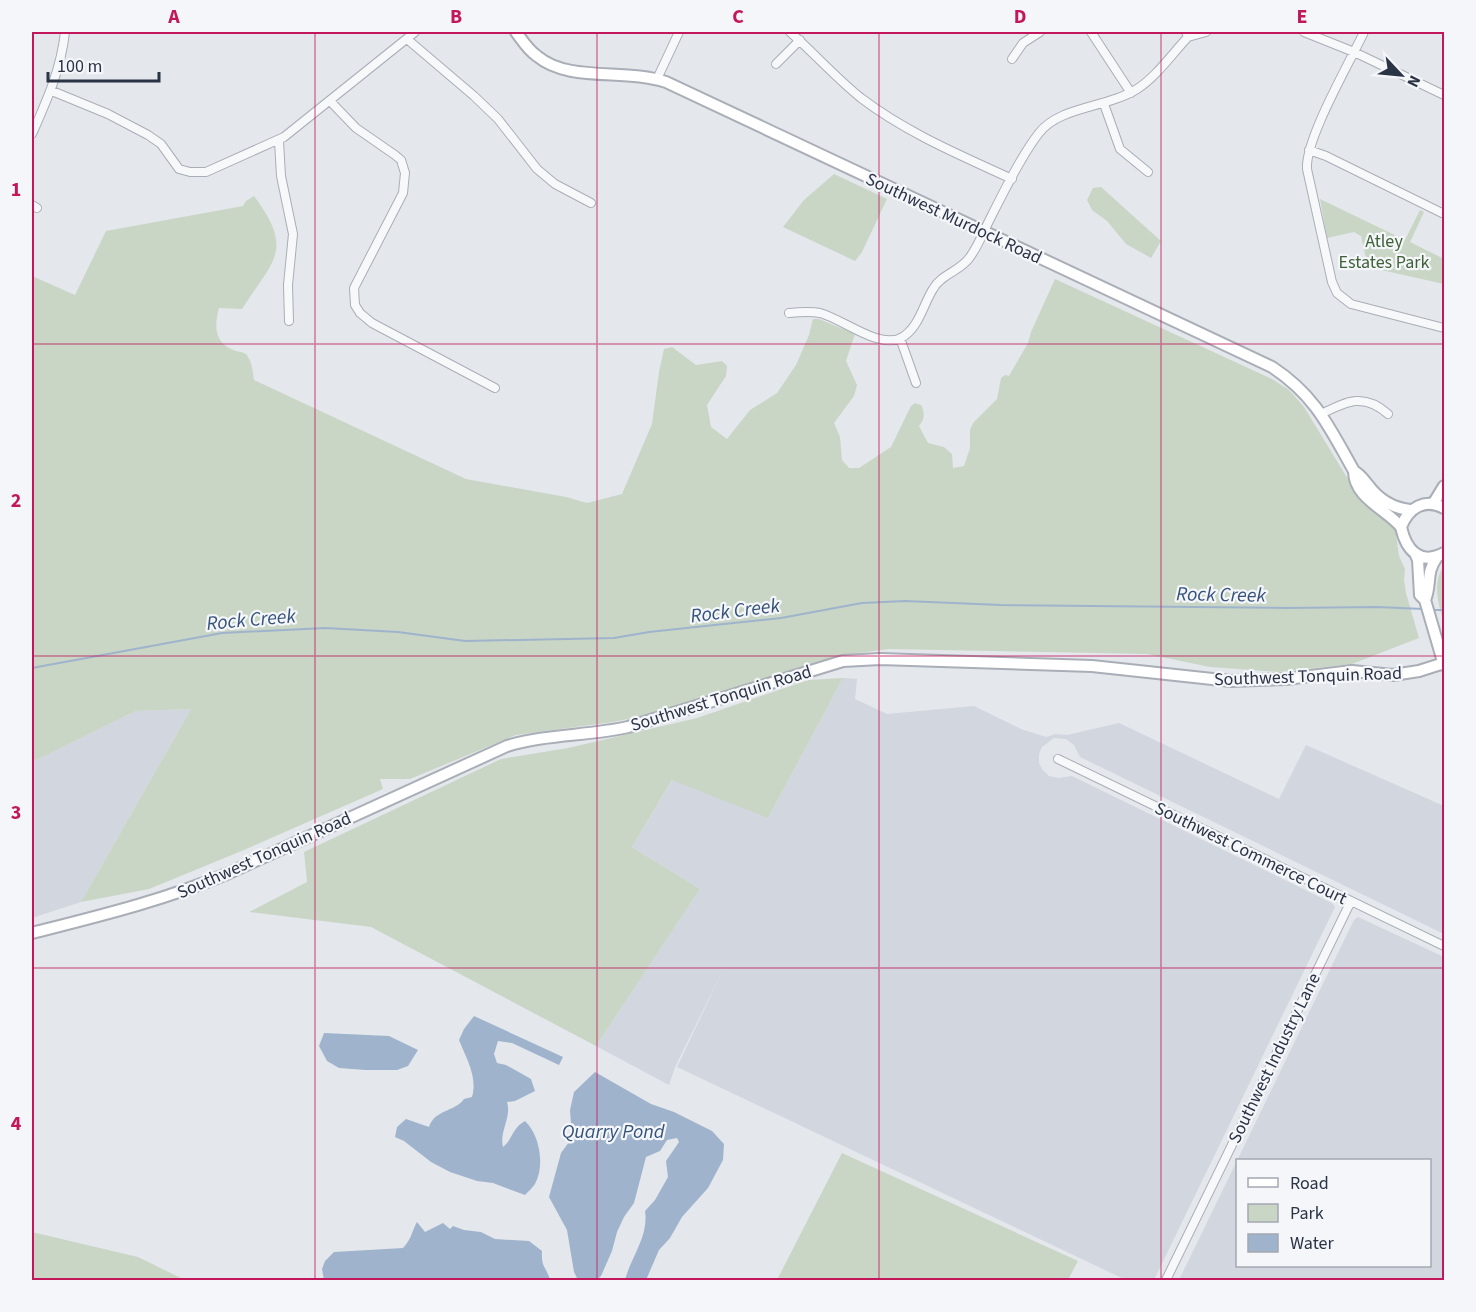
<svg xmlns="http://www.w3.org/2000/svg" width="1476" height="1312" font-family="'Source Sans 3',sans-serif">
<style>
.built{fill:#d2d6de;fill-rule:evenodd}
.green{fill:#c9d6c5}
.water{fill:#9fb4cc}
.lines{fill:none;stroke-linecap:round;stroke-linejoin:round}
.stream{stroke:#9fb4cc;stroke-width:2}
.minor-casing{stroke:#a9aeb7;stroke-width:10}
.secondary-casing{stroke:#a9aeb7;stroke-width:14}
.minor{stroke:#f7f8fa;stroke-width:8}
.secondary{stroke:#fff;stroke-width:10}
.grid{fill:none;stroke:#c2185b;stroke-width:1.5;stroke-opacity:0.55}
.labels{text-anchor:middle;stroke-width:4.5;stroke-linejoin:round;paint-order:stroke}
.street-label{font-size:18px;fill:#2b3445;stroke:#f4f6f9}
.park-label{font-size:18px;fill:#3f6138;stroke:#f4f6f9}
.water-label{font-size:20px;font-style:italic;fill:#34527a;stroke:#f4f6f9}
.neatline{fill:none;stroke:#c2185b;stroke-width:2}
.grid-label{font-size:20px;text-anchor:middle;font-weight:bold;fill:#c2185b}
</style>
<rect width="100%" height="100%" fill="#e4e7ec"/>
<path class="built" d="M843,678L857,679L855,699L887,714L974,706L1021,729L1046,737L1056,734L1067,735L1119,723L1279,799L1306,745L1444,806V934L1080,757L1074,745L1066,739L1054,738L1042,747L1039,754V763L1042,769L1049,776L1059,778L1072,776L1332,903L1335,907L1154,1280H1126L677,1067L725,966L675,1067L669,1085L596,1046L700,889L632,847L673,779L768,818Z
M191,709L81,902L32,918V762L136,711Z
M1358,917L1444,957V1280H1179L1354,920ZM1238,1160H1430V1266H1238Z"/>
<path class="green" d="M834,174L887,199L862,252L855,261L783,227L804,200Z
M1101,187L1161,241L1151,258L1126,244L1107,221L1092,210L1087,200L1093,188Z
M254,196C295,251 273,260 242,309L219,308C214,326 214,344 236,351C240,352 246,352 248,357C252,362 253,374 254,380L466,479L566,497L587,503L622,494L652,424L659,372L664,349L672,347L696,365L722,361L727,366L726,376L707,405L711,427L727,439L750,410L777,393L796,365L809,335L813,319H819L855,334L846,361L857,385L854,396L834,423L840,437L842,460L849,468H859L891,447L911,406L915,403L921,405C925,413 925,419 919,426L928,443L944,447L952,454L953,468L964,466L970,448V430L973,423L997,399L1001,378L1005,375L1009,376L1028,343L1031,332L1055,279L1272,379L1289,390L1304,407L1362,502L1395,528L1399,556L1405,569L1404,580L1406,593L1419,638L1352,664L1279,672L1210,667L1147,654L889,649L850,654L819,661L652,714L613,722L516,735L410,779H380L383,789L244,850L149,889L81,902L191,709L136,711L32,762V276L75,295L106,231L243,206L246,201Z
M1320,199L1405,240L1420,210L1424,212L1410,242L1444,259V284L1368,267L1361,236L1354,232L1327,238Z
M1444,566V622C1438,604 1432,582 1444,566Z
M843,678L768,818L672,780L632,847L700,889L596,1046L371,927L249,912L307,882L304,852L501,759L568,748L697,718L808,680Z
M842,1153L1078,1261L1068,1280H777Z
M32,1232L138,1257L185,1280H32Z"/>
<path class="water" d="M474,1016L563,1057L559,1065L512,1043L498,1041L494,1054L497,1063L506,1065L531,1079L535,1091L515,1101L507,1102C512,1117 499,1131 503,1147C513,1139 512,1128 525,1121C540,1135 545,1166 535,1184C532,1188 528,1192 525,1195L493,1183L477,1181L450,1172L431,1162L404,1141L395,1137L397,1127L406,1119L429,1127C435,1109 455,1112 464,1099L472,1097C478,1077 466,1058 459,1040L464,1029Z
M324,1033L389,1036L418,1050L408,1066L397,1070H365L339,1068L327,1061L319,1046Z
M595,1072L651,1104L674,1112L712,1131L724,1144L723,1160L708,1188L682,1217L670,1238L659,1250L646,1280H625C631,1257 649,1236 645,1211L655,1200L668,1177L666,1161L679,1142L677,1138L667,1140L660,1151L646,1157L634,1203L624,1217L617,1232L612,1251L601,1276L596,1280H578L574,1272L567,1230L549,1197L561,1153L572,1138L570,1110L574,1092Z
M417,1222L425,1232L443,1223L450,1229L453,1226L464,1230L481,1232L495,1239L529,1241L542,1251C541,1268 546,1266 550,1280H324L322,1269L325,1261L334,1252L403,1248C411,1240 412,1231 417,1222Z"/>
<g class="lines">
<path class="stream" d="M1431,610H1444
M32,668L222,633L325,628L398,632L465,641L614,638L649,632L781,618L862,603L905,601L1001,605L1286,608L1377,607L1423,609"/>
<g class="minor-casing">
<path id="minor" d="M790,32C814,53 836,78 861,98C907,133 960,155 1012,179
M1091,32L1131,93
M1304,32L1354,52L1444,95
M1364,32C1350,62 1305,139 1307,169L1332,282L1337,293L1351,304L1444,328
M1188,37L1206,32
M407,39L474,96L498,119L537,169L555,184L591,203
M1012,59L1023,43L1040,32
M776,64L800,40
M657,79L679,32
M52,91L108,114L148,135L161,144L179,169L190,172H206L284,137L415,32
M330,101L356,128L395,155L401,160L405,173L403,193L354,288L355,305L360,313L372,323L495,388
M1104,104L1120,149L1148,172
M32,134C47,100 61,69 65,32
M279,141L281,176L293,234L288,285L289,321
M1309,150L1326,156L1444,214
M32,205L37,208
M789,313C799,312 810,311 820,313C843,319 878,349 901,338C919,328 923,305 933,289C941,274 961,271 970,257C978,246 983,233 989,221C1002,195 1021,156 1039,133C1060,106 1107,108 1137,89C1156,77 1172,54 1188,37L1186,32
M900,338L916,383
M1321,414C1346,402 1363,392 1388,414
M1058,759L1444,946
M1166,1280L1351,901"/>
</g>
<g class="secondary-casing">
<path id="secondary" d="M516,32C522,40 528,50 537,56C569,83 625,68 666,82L1272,367C1316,396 1329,427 1354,471C1354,498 1386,509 1401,527
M1354,471C1361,475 1363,479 1368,485C1379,500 1392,508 1410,510
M1433,504L1444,486
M1444,508C1425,498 1409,507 1401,527C1406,550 1420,566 1444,553
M1415,553L1418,560L1420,595L1425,600L1444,665
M1425,600C1432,583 1425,574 1437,557
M32,933C99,916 165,900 229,873L507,746C546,734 588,736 628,727L843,661L880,659L1092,666L1231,681L1286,679L1352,671L1393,675L1419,671L1444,663"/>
</g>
<use href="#minor" class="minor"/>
<use href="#secondary" class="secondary"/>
</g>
<path class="grid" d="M315,32V1280M597,32V1280M879,32V1280M1161,32V1280M32,344H1444M32,656H1444M32,968H1444"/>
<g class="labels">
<g class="street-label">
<text transform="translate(954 218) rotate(25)" y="6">Southwest Murdock Road</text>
<text transform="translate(1308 676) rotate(-2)" y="6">Southwest Tonquin Road</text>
<text transform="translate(721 698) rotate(-17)" y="6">Southwest Tonquin Road</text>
<text transform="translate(1251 853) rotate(26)" y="6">Southwest Commerce Court</text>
<text transform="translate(264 855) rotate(-24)" y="6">Southwest Tonquin Road</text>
<text transform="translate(1274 1058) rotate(-64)" y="6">Southwest Industry Lane</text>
</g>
<g class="park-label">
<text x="1384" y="247">Atley<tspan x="1384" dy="21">Estates Park</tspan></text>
</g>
<g class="water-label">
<text transform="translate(1221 594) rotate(1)" y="7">Rock Creek</text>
<text transform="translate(735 610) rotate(-7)" y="7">Rock Creek</text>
<text transform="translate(251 619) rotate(-5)" y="7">Rock Creek</text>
<text x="613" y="1138">Quarry Pond</text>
</g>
</g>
<rect width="1476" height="1312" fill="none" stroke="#f4f6f9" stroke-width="66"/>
<rect x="1236" y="1159" width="195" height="108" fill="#f4f6f9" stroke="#a4a8b1" stroke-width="1.5"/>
<rect x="1248" y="1178" width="30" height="9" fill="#ffffff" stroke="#a4a8b1" stroke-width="1.5"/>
<text x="1290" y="1189" font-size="18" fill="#2b3445">Road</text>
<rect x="1248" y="1204" width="30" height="18" fill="#c9d6c5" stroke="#a4a8b1" stroke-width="1.5"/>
<text x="1290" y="1219" font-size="18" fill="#2b3445">Park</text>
<rect x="1248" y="1234" width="30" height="18" fill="#9fb4cc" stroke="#a4a8b1" stroke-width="1.5"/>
<text x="1290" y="1249" font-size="18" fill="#2b3445">Water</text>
<g transform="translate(1401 75) rotate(116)" stroke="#f4f6f9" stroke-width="4.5" paint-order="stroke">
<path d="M0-4.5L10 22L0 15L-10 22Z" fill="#2b3445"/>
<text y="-9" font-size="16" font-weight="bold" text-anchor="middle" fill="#2b3445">N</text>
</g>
<path d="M48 72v9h111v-9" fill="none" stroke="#2b3445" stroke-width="3"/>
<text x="57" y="72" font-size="18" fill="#2b3445" stroke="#f4f6f9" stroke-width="4.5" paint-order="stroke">100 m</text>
<rect x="33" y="33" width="1410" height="1246" class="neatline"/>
<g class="grid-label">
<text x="174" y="23">A</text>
<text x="456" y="23">B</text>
<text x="738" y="23">C</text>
<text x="1020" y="23">D</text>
<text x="1302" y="23">E</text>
<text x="16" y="196">1</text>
<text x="16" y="507">2</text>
<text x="16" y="819">3</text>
<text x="16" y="1130">4</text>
</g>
</svg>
